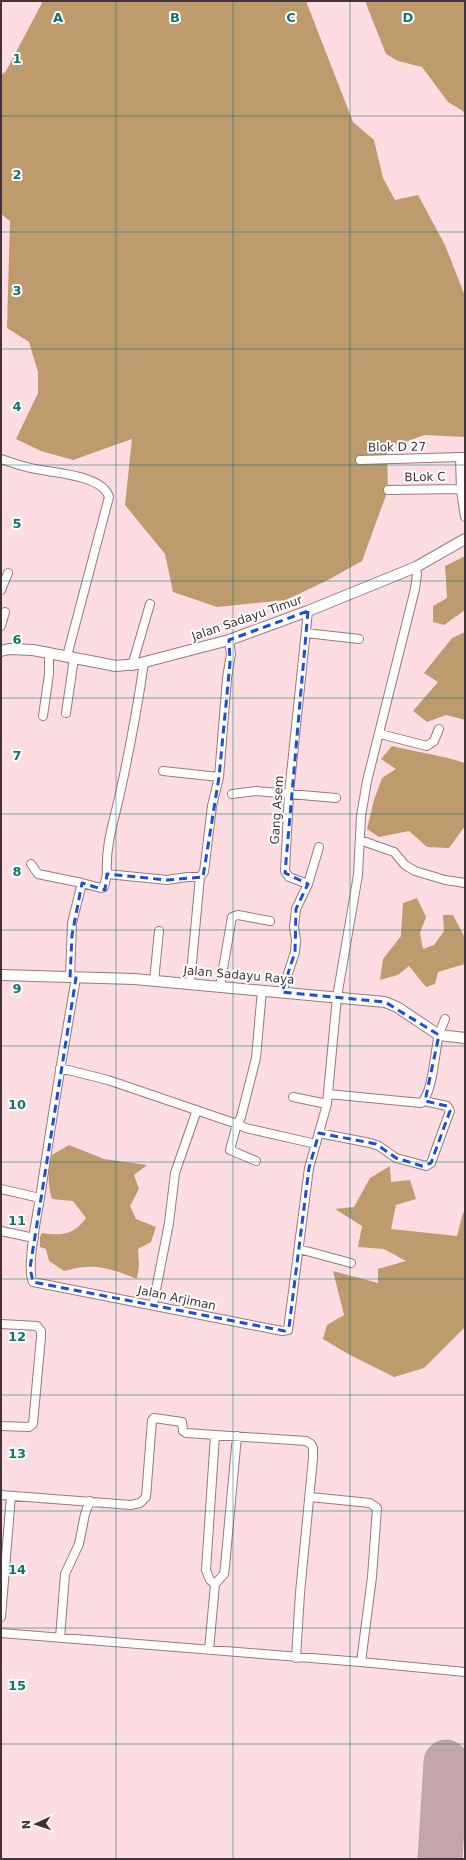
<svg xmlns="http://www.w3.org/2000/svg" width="466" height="1860" font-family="'DejaVu Sans',sans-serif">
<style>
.forest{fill:#bd9b6d}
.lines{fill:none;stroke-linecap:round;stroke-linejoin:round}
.taxiway{stroke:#c2a6ab;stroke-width:18}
.runway{stroke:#c2a6ab;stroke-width:45}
.minor-casing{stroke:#9c777e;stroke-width:10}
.tertiary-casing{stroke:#9c777e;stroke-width:12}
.minor{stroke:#fff;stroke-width:8}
.tertiary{stroke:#fff;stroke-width:10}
.marked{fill:none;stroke:#1d4ed8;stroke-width:3;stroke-dasharray:8 5;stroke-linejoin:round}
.grid{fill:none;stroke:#0f766e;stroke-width:1;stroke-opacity:0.55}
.labels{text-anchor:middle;stroke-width:4;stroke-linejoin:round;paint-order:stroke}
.street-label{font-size:12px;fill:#423235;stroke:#fff}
.grid-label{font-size:13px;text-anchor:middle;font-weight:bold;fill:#0f766e;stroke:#fff;stroke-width:4;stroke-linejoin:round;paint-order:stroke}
</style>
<rect width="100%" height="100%" fill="#fedde2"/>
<path class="forest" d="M43,1H306L353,122L374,140L383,178L395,200L418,195L445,245L465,296V437L425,435L387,448L388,490L362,561L328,580L286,600L217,607L173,592L165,554L125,505L132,439L73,460L41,451L16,439L38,393V372L29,342L7,328L10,221L1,214V75L6,71Z
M365,1H465V116L463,111L448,102L422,67L398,61L386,54Z
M465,556V610L444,625L433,622V606L447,598L445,566Z
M465,632V720L446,715L427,722L413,711L438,682L424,673L452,638Z
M392,746C416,752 441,755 465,763V826L449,848L427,847L409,831L379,837L367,829L374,800L382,778L396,769L381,759Z
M417,898L426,917L420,933L423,949L434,945L444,931L443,915H453L465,938V964L438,972L435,984L426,987L409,966L398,975L380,980L383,959L401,936L403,903Z
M69,1145L104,1159L147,1165L134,1175L139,1189L130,1206L136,1219L156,1227L151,1242L138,1249L139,1265L137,1279C109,1268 94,1262 64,1271L49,1261L46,1249L40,1247V1237L42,1233C61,1236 74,1235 86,1218L73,1201L52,1199C47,1181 48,1173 52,1155Z
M390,1166L391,1182L410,1180L416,1199L396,1205L391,1229L457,1236L463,1213L465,1212V1327L424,1368L394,1377L350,1355L323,1339L327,1325L344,1315L333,1271L378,1283V1269L406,1261L384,1249L358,1247L362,1226L335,1209L354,1207L370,1178Z"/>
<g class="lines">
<path class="taxiway" d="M446,1762L465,1764"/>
<path class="runway" d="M440,1859L446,1762"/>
<g class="minor-casing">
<path id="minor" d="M465,457H460L461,491L465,517
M1,459C11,462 20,466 31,468C50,473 102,474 109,497L67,656
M360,460L460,457
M388,490L461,489
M1,590L8,573
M1,626L5,612
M306,633L359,639
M144,662C138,705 130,747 121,789C115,818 105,844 107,874L167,880L187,877H200L204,872L212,806L219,777L227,678L231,654L229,640
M132,666L150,604
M66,713L74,658
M43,716L49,674V653
M380,734L427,746L434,741L439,729
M163,771L219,777
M232,794L256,791L336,798
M360,840L394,852L405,865L415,871L445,880L465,883
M31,864L38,874L82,883
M308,884L319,847
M70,978L72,923L82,883L101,888L104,887L107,874
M76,978C63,1051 51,1124 40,1198C37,1215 26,1269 33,1282L282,1331L288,1330L309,1168L327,1104L337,997L358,875L361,816L367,781L415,589L417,574L416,567
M154,981L159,931
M190,984L200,877
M220,986L232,917L238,915L270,921
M282,992L295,952L296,940L294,927L296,909L308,884L289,877L285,871L289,793L308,611
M60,1068L108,1080L237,1124L241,1117L256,1058L262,990
M328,1094L421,1103C433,1094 435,1049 439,1034C441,1029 443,1024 445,1019
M293,1097L327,1104
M319,1133L370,1143L379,1146L396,1158L426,1166L431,1163L450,1111L447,1106L424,1101
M256,1161L230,1150L237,1124L246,1128L316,1144
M1,1189L40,1198
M1,1231L34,1238
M299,1249L351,1263
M153,1305L169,1223L175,1173L197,1110
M1,1324L37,1326L41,1331V1337L33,1424L29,1427L1,1426
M1,1495L131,1505L140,1503L146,1497L152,1420L154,1418L182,1422L183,1431L186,1433L306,1441L311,1444L313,1448V1458L300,1593L296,1658
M310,1497L370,1503L377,1508L372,1577L361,1662
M215,1584L224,1574L225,1566L237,1436
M215,1584L210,1580L206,1570L215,1435
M1,1617L11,1496
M1,1633L361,1662L465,1672
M60,1638L65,1574L79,1544L85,1514L90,1501
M209,1650L215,1584"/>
</g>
<g class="tertiary-casing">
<path id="tertiary" d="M1,651L9,649L33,650L116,666L137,664L229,640L308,611L416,567L465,539
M1,975L134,979L385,1002L397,1007L439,1035L465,1038"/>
</g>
<use href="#minor" class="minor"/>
<use href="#tertiary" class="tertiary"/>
</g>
<path class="marked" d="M308,611L285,873L308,884L296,909L295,952L282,992L385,1002L439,1035L425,1101L447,1106L450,1111L431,1163L422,1166L396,1158L376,1144L319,1133L309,1168L289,1327L285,1331L33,1282L30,1268L76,978H70L72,935L82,883L105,890L107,874L167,880L203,877L219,777L230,663L229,640Z"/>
<path class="grid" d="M116,1V1859M233,1V1859M350,1V1859M1,116H465M1,232H465M1,349H465M1,465H465M1,581H465M1,698H465M1,814H465M1,930H465M1,1046H465M1,1162H465M1,1279H465M1,1395H465M1,1511H465M1,1628H465M1,1744H465"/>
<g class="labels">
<g class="street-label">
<text transform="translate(397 447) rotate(-1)" y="4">Blok D 27</text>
<text transform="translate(425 477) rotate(-1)" y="4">BLok C</text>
<text transform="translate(247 618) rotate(-19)" y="4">Jalan Sadayu Timur</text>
<text transform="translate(277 810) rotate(-86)" y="4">Gang Asem</text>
<text transform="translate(239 975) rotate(5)" y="4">Jalan Sadayu Raya</text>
<text transform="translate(177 1298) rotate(12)" y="4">Jalan Arjiman</text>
</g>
</g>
<g class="grid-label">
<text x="58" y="22">A</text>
<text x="175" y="22">B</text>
<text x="291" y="22">C</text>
<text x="408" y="22">D</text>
<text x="17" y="63">1</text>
<text x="17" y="179">2</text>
<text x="17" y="295">3</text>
<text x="17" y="411">4</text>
<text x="17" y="528">5</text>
<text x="17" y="644">6</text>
<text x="17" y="760">7</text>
<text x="17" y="876">8</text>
<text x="17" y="993">9</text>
<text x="17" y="1109">10</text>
<text x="17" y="1225">11</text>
<text x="17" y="1341">12</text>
<text x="17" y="1458">13</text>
<text x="17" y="1574">14</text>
<text x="17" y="1690">15</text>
</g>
<rect width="466" height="1860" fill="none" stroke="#423235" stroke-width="4"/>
<g transform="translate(36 1824) rotate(267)" stroke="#ffffff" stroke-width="3" paint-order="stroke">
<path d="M0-3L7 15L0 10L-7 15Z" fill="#423235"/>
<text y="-6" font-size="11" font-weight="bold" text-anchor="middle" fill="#423235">N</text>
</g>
</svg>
